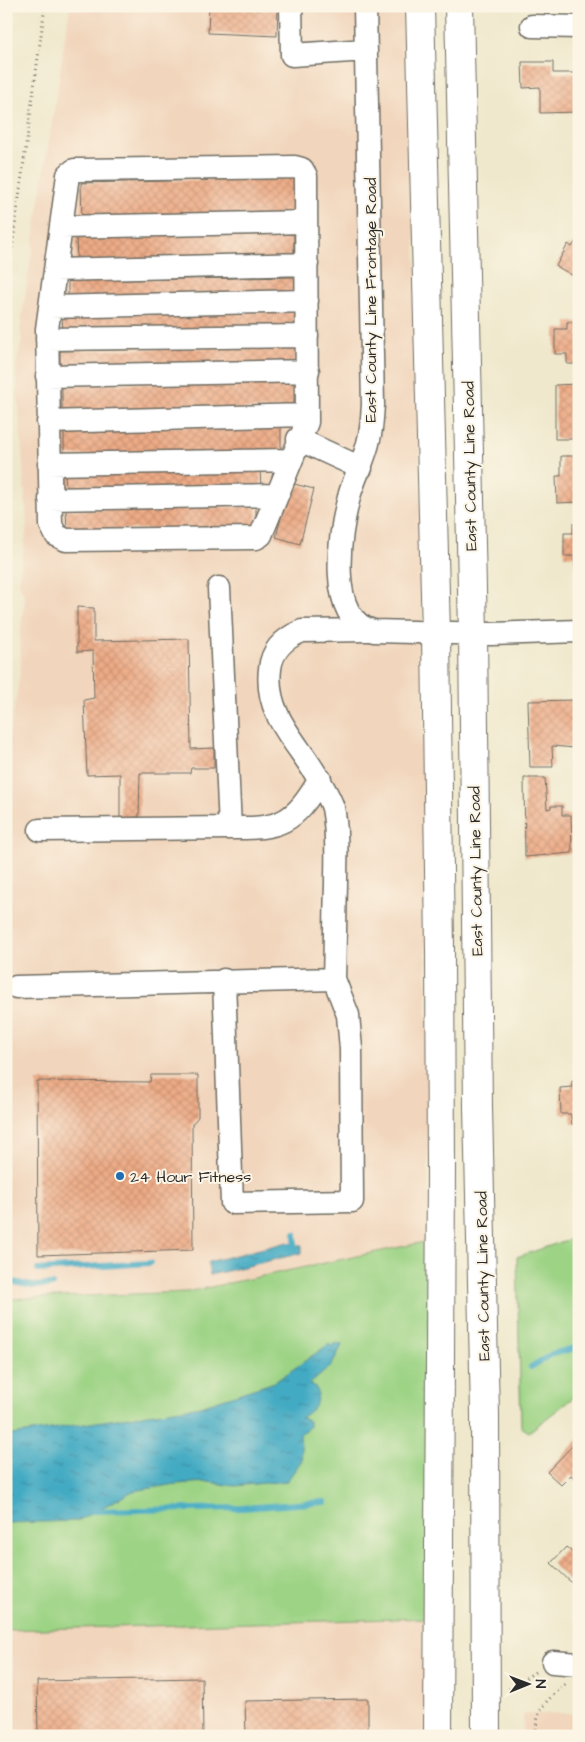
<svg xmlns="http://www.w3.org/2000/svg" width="585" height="1742" font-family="'Architects Daughter',sans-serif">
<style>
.built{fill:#f1d5bc}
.grass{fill:#9cd384;stroke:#647f58}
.water{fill:url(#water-ripples);stroke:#376a77}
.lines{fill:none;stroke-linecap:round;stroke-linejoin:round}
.stream{stroke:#43aac3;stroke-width:6}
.building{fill:url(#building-cross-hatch)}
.minor-casing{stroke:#706d63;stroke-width:25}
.major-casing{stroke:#706d63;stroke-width:30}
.path{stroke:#706d63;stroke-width:3;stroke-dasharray:1 4;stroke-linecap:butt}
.minor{stroke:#fff;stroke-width:22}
.major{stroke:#fff;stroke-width:28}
.poi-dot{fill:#1f6fb2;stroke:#fcf5e5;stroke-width:2}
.labels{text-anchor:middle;stroke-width:4;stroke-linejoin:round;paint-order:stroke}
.street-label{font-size:16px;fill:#2b2b2b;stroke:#fcf5e5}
.poi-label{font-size:16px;fill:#2b2b2b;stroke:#fcf5e5;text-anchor:start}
</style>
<defs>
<pattern id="water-ripples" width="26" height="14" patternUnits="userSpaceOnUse" patternTransform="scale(1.25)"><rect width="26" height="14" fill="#43aac3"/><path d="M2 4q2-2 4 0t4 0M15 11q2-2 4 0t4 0" fill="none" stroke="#388b9f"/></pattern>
<pattern id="building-cross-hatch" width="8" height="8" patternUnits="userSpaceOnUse" patternTransform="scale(1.25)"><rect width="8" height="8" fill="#edab86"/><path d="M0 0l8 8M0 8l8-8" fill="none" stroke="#cb9374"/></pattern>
</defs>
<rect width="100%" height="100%" fill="#fcf5e5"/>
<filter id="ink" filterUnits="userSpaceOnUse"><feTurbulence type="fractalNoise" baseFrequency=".02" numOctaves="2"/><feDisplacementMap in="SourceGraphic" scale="10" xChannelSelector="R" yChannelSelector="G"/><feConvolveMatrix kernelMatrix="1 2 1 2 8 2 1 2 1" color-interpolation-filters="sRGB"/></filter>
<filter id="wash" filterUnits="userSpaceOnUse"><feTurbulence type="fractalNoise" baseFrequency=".0096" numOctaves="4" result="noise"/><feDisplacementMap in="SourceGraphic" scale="20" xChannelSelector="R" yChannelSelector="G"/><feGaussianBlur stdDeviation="1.12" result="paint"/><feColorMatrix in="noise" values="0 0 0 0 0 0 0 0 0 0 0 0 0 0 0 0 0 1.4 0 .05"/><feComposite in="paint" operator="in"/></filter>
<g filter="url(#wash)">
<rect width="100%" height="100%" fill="#efe8cc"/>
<path class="built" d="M70,6H410L422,564L429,1241L187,1292L6,1299V755L21,668L20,635L25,599L19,582L27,524L16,364L22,341L20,329Z
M430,1618L427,1736H6V1630Z
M579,1713V1736H523V1714Z"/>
<path class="grass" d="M579,1236V1393L529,1432L521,1427L517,1257Z
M429,1241L430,1618L6,1630V1299L187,1292Z"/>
<path class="water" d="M288,1242L295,1245H302V1253L210,1275L208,1262Z
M334,1343L342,1345L332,1365L310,1384L315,1386L318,1394L315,1407L301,1418L309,1421V1427L300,1434L302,1460L287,1481L234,1486L208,1482L176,1484L133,1491L77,1521L6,1523V1436L201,1406L275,1382L329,1344L333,1347Z"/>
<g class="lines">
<path class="stream" d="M295,1245V1234
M38,1270L150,1263
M14,1282L32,1286L52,1285
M531,1367L552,1354L579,1347
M89,1511L242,1508L325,1502"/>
</g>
<g id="blocks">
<path class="building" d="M209,6H278L277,36L208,33Z
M522,62H553V73H579V112L540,113V87L523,88Z
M295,178L296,216L82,221L81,183Z
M294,232V259L77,263L76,237Z
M579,236V279L556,266L568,244L572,247Z
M295,277V295L68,299V281Z
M296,312L295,330L63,335L62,315Z
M567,322H579V364H567V354H555V329H567Z
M296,346L295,364L60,368V351Z
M294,381V408L62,412V385Z
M579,384V439H555V385Z
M281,426V452L64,455V428Z
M561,456H579V502L557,503L556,476H561Z
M260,469L261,488L66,491L65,472Z
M290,483L314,489L300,544L276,537Z
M256,507V527L67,530L66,510Z
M573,524H579V567H575L574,556H564V533H573Z
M77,607L94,608V641L189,639L191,749L214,748V768H191L190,773H140L139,817L120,818V774L87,775L84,700L94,698L93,651L77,652Z
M575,700V748L552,746L553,767H530L528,701Z
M524,778H545L547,809L551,808V806H562V815H571L572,853L525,857Z
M151,1075H198V1117L192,1124L193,1250L38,1255L37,1081L150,1082Z
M572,1081H579V1124H572L571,1114H561L560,1088L572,1087Z
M579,1439V1483L571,1475L561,1485L547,1472Z
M566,1547L573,1553L579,1547V1590L551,1563Z
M202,1678L203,1734L38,1736L37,1681Z
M368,1699V1736H246L245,1701Z"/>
</g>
</g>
<g filter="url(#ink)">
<use href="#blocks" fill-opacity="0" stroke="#706d63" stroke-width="1"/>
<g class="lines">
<g class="minor-casing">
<path id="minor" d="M291,6L292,55L366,50
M365,6L373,405C372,416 372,428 369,439C365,460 354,477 349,497C340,532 325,621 374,631L491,634L579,631
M532,26L579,27
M295,167L302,169L306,176L307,422L261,535L256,538L66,540L56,535L51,525L47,329L68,175L74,170H81Z
M61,227L306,222
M55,270L307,264
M50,307L307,301
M47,339L307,336
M47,376L308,371
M48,422L307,415
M298,439L361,468
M49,464L290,460
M50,499L277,495
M219,588L230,828C280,829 294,824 320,779
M40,830L230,828
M224,980L232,1203L352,1201L351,1049L348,1015L334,979
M16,987L334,979C335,947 335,916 336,884C336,858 338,833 333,808C331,801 327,794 323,787C303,746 264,719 270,669C272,649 285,638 302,631L368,630
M553,1662L579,1664"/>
</g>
<g class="major-casing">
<path id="major" d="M420,6L436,633L440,950L441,1168L438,1736
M459,6L473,633L478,1108L485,1414L486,1736"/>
</g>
<path class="path" d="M6,293L45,6
M565,1684C547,1701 536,1707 536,1734L574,1733
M509,1689L535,1672"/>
<use href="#minor" class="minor"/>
<use href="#major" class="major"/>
</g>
</g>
<circle class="poi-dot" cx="120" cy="1176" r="5"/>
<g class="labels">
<g class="street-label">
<text transform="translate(370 300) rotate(-90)" y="6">East County Line Frontage Road</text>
<text transform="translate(469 466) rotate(-91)" y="6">East County Line Road</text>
<text transform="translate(475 871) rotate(-91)" y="6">East County Line Road</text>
<text transform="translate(482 1276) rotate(-91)" y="6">East County Line Road</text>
</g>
<g class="poi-label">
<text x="130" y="1182">24 Hour Fitness</text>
</g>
</g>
<rect width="585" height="1742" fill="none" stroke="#fcf5e5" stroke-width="25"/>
<g transform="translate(528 1684) rotate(89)" stroke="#fcf5e5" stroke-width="4" paint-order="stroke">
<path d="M0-4L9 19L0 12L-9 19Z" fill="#2b2b2b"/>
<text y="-8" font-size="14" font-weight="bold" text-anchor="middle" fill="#2b2b2b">N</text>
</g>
</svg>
